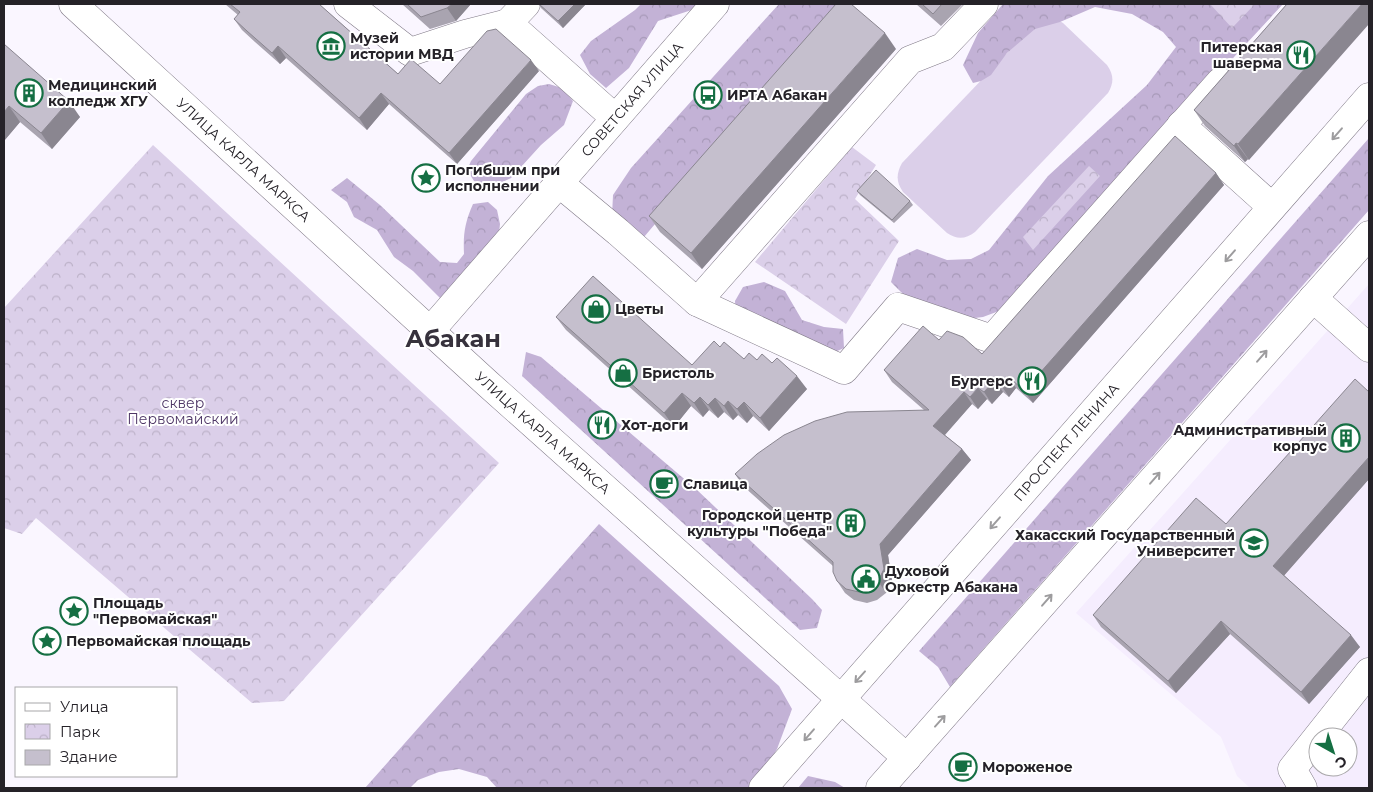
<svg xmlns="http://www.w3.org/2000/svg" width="1373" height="792" font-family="Montserrat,sans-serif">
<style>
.built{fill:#f5edfe;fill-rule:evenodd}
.grass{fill:#dbcfe9}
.forest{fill:url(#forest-crowns)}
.park{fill:url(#park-crowns)}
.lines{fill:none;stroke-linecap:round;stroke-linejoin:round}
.minor-casing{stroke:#807a87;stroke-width:29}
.minor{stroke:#fff;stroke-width:28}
.wall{fill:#a9a4b0}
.shaded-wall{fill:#8a8690}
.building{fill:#c5bfcd;stroke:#8a8690}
.oneway{stroke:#9d9c9e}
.labels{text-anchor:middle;stroke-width:4;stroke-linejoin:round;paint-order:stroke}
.poi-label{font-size:14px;font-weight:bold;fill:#252228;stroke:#fff;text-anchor:start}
.street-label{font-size:14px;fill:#252228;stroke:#fff}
.park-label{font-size:14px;fill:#4e3666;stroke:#fff}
.town-label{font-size:24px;font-weight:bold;fill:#36313c;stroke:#fff}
</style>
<defs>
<pattern id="forest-crowns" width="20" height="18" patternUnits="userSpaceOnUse" patternTransform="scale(1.25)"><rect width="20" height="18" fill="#c3b2d6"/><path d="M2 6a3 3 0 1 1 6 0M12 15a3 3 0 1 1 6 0" fill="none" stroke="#a799b8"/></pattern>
<pattern id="park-crowns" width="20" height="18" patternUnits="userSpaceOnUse" patternTransform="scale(1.25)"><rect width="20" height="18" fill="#dbcfe9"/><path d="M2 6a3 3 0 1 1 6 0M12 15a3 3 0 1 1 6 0" fill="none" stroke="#bcb1c8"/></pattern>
</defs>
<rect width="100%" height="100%" fill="#faf6ff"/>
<path class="built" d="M1369,284V788H1250L1237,776L1221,737L1076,613ZM1318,737H1348V767H1318Z"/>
<path class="grass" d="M1056,19L1063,23L1107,65C1114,75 1114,83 1108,93L975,232C966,239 957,240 947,233L903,192C896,182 896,174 902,163L1035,24Z"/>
<path class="forest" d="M641,4H710L658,21L629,68L606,88L590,74L580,55L591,41L635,10Z
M779,4H849L827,21L644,237L635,238L612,216L613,195L631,168Z
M1003,4H1283L999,311L983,317L966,319L905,296L891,282L898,258L917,249L947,260L971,259L989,250L1048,176L1147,85L1176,47L1163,32L1132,14L1095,7L1060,22L1035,29L1007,53L991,75L981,81L973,83L963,65L978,33Z
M549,84L562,88L573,101L564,125L541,145L511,178L496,185L480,184L474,181L467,170L471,161L526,94L538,86Z
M1369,138V210L950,687L938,667L919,651Z
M347,178L380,205L440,262L457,263L464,254C463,234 465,222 473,204L488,202L497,210L500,224L498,243L442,300L413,271L394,257L377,230L354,217L347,202L331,190Z
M764,282L785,291L802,320L824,327L843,329L844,348L826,356L736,316L735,301L743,287Z
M526,352L541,357L696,489L812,599L822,610L817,628L800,630L522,376Z
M599,524L779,686L792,709L777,749L763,773L750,788H497L487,777L459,769L439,772L418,780L410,788H365Z
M808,776L835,782L845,788H798Z"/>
<path class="park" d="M1213,4H1255L1232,28L1211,5Z
M153,145L499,463L284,701L252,703L36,518L22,534L4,528V308Z
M852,147L876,165L855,199L899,241L846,324L755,262Z
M1089,166L1100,176L1033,250L1023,237Z"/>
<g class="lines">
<g class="minor-casing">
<g id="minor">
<path id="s1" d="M73,4L488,384L907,758"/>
<path d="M348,4L410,52L465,34L508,23L615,118"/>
<path d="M508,23L526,4"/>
<path d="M1181,125L1272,207"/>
<path d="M559,183L618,232L697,302L910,60L943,47L984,4"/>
<path d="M1313,298L1369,348"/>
<path d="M697,302L844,370L898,307L992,339L1220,82"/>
<path id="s2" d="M431,330L715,4"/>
<path id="s3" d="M763,788L1369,97"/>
<path d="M880,788L1369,235"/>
<path d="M1303,788L1292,769L1369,672"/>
</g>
</g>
<use href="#minor" class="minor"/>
</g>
<path class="wall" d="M225,4H319L398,74L440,84L539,71L457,164L389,104L367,130L286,58L280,64L255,42L242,30L234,19L238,15Z
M402,4H471L456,21L430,29Z
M538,4H586L563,28L541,8Z
M916,4H963L941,26Z
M1287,4L1249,160L1248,159L1245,162L1205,126L1194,110Z
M4,44L80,117L52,149L20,122L4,141Z
M896,49L702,269L660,232L649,216Z
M1216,173L1224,185L1033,403L1016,388L1009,397L1003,392L992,404L987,399L978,409L972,404L945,435L962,449L971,460L888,555L892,581L886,593L877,600L867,603L854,600L845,593L837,581L833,566L743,486L735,474L924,410L892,382L884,370L939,340L982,354Z
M857,191L910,201L913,205L894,223L860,195Z
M556,317L692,365L720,347L744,359L772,363L807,389L769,431L753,416L747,423L738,415L733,420L724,412L718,418L709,410L703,417L691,406L674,427L566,330Z
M1369,392V479L1284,575L1360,647L1309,704L1230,634L1176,693L1101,627L1093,615L1226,524Z"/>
<path class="shaded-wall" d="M452,4H471L456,21L447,8Z
M575,4H586L563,28L558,21Z
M1362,4H1369V24L1249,160L1238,144Z
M885,33L896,49L702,269L691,253Z
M278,46L286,58L280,64L272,53Z
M531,60L539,71L457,164L449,153Z
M381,93L389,104L367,130L359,118Z
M69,101L80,117L52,149L41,133Z
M9,106L20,122L4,141V112Z
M1236,143L1248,159L1245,162L1234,146Z
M1216,173L1224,185L1033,403L1024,391Z
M797,376L807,389L769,431L760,418Z
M1008,376L1016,388L1009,397L1001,385Z
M995,380L1003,392L992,404L984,392Z
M978,388L987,399L978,409L970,397Z
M964,392L972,404L942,438L933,426Z
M682,393L691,406L674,427L664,413Z
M700,397L709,410L703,417L694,403Z
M715,398L724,412L718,418L708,405Z
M728,401L738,415L733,420L724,406Z
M744,402L753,416L747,423L737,409Z
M962,449L971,460L888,555L892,581L886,593L878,581L880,544Z
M1369,457V479L1282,578L1273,566Z
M1221,621L1230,634L1176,693L1168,681Z
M1351,635L1360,647L1309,704L1301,692Z"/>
<path class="building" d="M230,4H319L398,74L411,59L440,84L487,31L496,29L531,60L449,153L381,93L359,118L278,46L272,53L247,31L234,19L240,12Z
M407,4H452L447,8L421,17Z
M539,4H575L558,21Z
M836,4H851L885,33L691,253L649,216Z
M922,4H942L933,14Z
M1287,4H1362L1238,144L1236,143L1234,146L1194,110Z
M4,44L69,101L41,133L9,106L4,112Z
M1175,136L1216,173L1024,391L1008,376L1001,385L995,380L984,392L978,388L970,397L964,392L933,426L962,449L880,544L884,569L878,581L869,588L859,592L846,589L837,581L833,572V562L735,474L757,454L784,435L815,421L847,412L929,410L884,370L923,326L939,340L947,331L963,337L982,354Z
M876,170L910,201L892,220L857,191Z
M593,276L692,365L714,341L720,347L724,342L744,359L749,353L757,360L762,354L772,363L777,358L797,376L760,418L744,402L737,409L728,401L724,406L715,398L708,405L700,397L694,403L682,393L664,413L556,317Z
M1355,379L1369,392V457L1273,566L1351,635L1301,692L1221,621L1168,681L1093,615L1196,498L1226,524Z"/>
<defs><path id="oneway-shaft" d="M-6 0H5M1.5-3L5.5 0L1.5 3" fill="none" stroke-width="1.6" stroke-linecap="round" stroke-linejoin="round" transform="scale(1.25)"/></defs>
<g class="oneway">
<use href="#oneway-shaft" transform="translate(1337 134) rotate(131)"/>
<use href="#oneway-shaft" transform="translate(1230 256) rotate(131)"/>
<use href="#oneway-shaft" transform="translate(1262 356) rotate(-49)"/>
<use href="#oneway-shaft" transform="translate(1155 478) rotate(-49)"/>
<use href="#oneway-shaft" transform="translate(995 523) rotate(131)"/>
<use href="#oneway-shaft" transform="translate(1047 600) rotate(-49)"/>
<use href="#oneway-shaft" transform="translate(860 677) rotate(132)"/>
<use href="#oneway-shaft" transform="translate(940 721) rotate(-48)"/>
<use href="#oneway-shaft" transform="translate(809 735) rotate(131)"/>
</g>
<defs>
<g id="museum-ring" transform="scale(1.4375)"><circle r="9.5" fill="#fff" stroke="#156f43" stroke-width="1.5"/><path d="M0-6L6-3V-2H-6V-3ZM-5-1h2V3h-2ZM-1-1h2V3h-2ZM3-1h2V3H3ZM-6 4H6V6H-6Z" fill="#156f43"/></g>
<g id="restaurant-ring" transform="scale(1.4375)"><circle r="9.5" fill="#fff" stroke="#156f43" stroke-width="1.5"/><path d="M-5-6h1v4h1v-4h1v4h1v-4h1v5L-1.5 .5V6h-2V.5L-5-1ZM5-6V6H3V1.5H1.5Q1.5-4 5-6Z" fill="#156f43"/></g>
<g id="building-ring" transform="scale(1.4375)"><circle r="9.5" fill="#fff" stroke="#156f43" stroke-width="1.5"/><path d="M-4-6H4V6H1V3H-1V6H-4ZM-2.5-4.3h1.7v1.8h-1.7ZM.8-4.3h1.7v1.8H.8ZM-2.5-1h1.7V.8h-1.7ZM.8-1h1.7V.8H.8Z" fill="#156f43"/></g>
<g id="bus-ring" transform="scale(1.4375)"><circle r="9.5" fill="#fff" stroke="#156f43" stroke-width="1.5"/><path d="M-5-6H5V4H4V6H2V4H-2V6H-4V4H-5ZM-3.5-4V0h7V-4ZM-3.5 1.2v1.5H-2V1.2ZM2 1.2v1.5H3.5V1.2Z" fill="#156f43"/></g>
<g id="sight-ring" transform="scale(1.4375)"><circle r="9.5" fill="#fff" stroke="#156f43" stroke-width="1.5"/><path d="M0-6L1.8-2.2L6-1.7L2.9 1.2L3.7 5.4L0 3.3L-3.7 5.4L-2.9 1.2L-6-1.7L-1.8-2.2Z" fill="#156f43"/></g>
<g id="shop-ring" transform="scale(1.4375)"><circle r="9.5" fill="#fff" stroke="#156f43" stroke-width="1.5"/><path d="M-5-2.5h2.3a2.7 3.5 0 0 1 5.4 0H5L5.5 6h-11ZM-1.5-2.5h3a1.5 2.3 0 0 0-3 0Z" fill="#156f43"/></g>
<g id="cafe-ring" transform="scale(1.4375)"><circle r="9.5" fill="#fff" stroke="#156f43" stroke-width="1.5"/><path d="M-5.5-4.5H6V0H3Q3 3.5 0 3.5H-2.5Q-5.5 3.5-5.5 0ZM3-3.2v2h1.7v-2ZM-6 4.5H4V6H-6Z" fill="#156f43"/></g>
<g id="university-ring" transform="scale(1.4375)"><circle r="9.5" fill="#fff" stroke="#156f43" stroke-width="1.5"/><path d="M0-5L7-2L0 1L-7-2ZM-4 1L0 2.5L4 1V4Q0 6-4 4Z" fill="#156f43"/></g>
<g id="civic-ring" transform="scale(1.4375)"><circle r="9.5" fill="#fff" stroke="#156f43" stroke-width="1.5"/><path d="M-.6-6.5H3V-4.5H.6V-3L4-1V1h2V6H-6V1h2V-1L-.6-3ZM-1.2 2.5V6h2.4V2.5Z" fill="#156f43"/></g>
</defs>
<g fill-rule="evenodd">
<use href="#museum-ring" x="331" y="46"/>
<use href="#restaurant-ring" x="1301" y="55"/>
<use href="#building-ring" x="29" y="93"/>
<use href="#bus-ring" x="708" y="95"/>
<use href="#sight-ring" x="426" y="178"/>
<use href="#shop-ring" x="596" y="309"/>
<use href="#shop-ring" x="623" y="373"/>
<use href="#restaurant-ring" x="1032" y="381"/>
<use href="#restaurant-ring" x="602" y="425"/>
<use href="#building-ring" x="1346" y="438"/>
<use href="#cafe-ring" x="664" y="484"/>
<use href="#building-ring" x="851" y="523"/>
<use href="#university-ring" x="1254" y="543"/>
<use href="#civic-ring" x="866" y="579"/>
<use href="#sight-ring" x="74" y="611"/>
<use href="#sight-ring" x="47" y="641"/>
<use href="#cafe-ring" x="963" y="767"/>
</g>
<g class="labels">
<g class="poi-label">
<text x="350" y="43">Музей<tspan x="350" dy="16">истории МВД</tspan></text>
<text x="1282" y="52" text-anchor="end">Питерская<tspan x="1282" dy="16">шаверма</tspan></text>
<text x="48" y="90">Медицинский<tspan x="48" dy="16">колледж ХГУ</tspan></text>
<text x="727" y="100">ИРТА Абакан</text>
<text x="445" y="175">Погибшим при<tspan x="445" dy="16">исполнении</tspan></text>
<text x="615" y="314">Цветы</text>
<text x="642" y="378">Бристоль</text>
<text x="1013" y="386" text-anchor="end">Бургерс</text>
<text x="621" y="430">Хот-доги</text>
<text x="1327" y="435" text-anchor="end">Административный<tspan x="1327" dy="16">корпус</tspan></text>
<text x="683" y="489">Славица</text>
<text x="832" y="520" text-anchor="end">Городской центр<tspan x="832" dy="16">культуры "Победа"</tspan></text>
<text x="1235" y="540" text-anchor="end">Хакасский Государственный<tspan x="1235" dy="16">Университет</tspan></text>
<text x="885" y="576">Духовой<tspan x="885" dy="16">Оркестр Абакана</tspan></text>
<text x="93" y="608">Площадь<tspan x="93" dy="16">"Первомайская"</tspan></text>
<text x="66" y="646">Первомайская площадь</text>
<text x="982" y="772">Мороженое</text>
</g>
<g class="street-label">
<text dy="5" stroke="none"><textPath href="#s2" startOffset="306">СОВЕТСКАЯ УЛИЦА</textPath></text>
<text dy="5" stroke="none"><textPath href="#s1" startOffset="231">УЛИЦА КАРЛА МАРКСА</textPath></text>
<text dy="5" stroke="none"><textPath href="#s1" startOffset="636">УЛИЦА КАРЛА МАРКСА</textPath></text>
<text dy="5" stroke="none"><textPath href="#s3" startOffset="460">ПРОСПЕКТ ЛЕНИНА</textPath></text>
</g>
<g class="park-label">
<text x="183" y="408">сквер<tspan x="183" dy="16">Первомайский</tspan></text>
</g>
<g class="town-label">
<text x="453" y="347">Абакан</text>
</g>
</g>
<rect width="1373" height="792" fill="none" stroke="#252228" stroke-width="10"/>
<rect x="15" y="687" width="162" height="90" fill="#ffffff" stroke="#a8a7a9"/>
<rect x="25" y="703" width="25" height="8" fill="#ffffff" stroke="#a8a7a9"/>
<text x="60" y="712" font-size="15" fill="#252228">Улица</text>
<rect x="25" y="724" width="25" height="15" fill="url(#park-crowns)" stroke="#a8a7a9"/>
<text x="60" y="737" font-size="15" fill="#252228">Парк</text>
<rect x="25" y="750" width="25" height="15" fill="#c5bfcd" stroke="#a8a7a9"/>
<text x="60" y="762" font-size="15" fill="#252228">Здание</text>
<g transform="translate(1333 752) rotate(141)"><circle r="24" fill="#ffffff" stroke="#a8a7a9"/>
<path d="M0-4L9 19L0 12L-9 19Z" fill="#156f43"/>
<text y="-8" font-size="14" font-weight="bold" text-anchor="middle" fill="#252228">С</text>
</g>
</svg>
